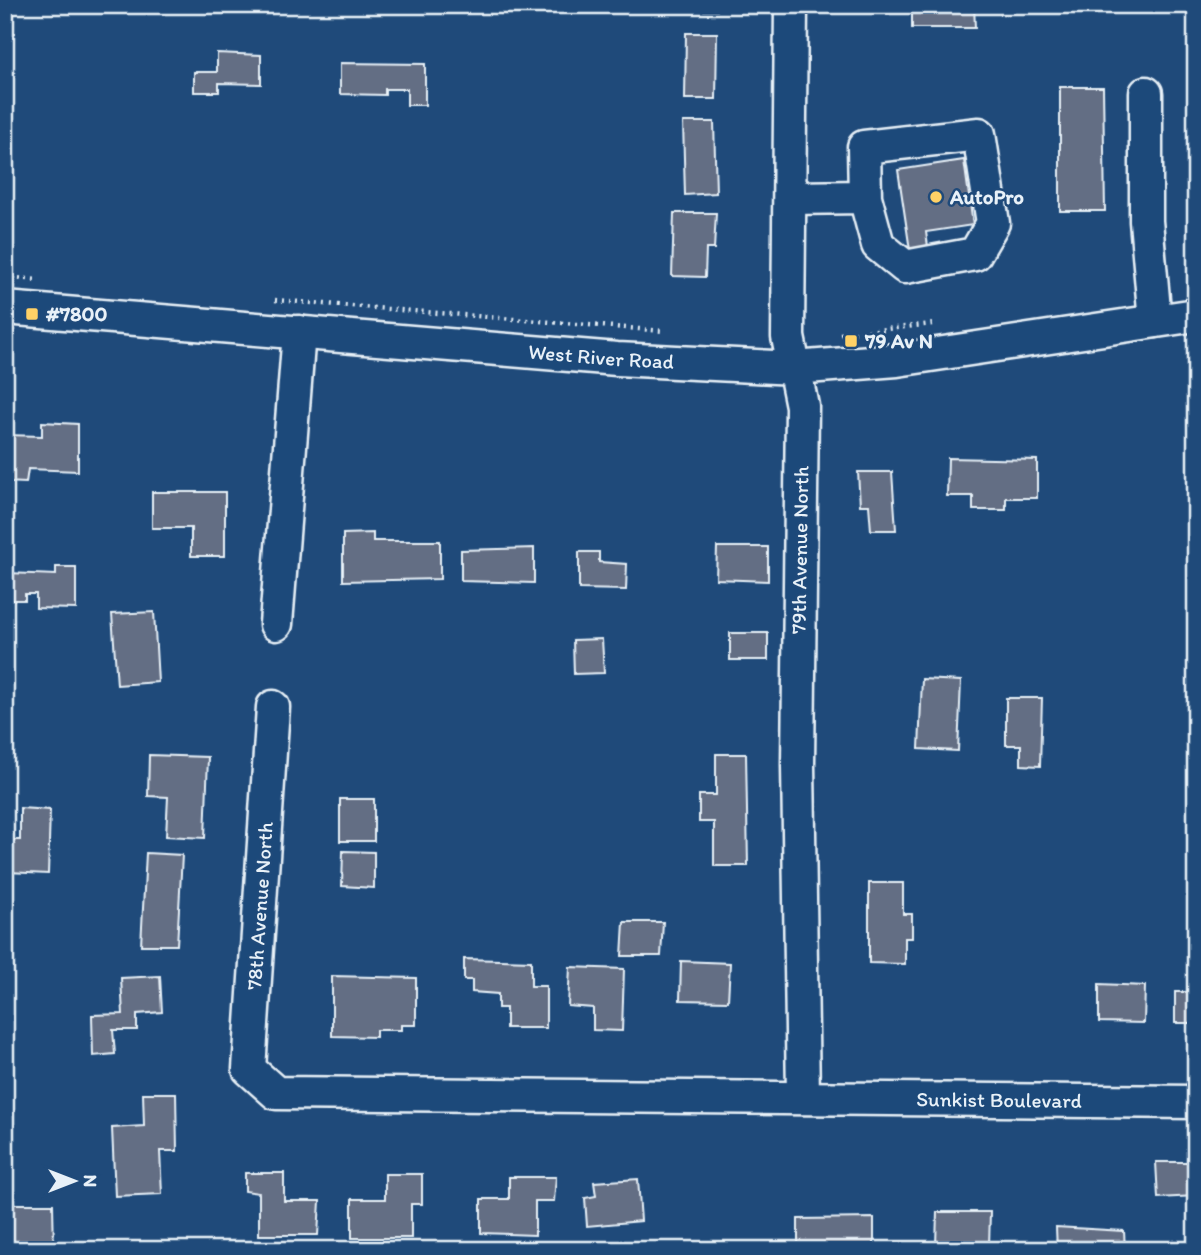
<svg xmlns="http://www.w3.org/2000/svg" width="1201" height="1255" font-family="Itim,sans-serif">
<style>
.building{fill:#646e84;stroke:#e8f1f8;stroke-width:2}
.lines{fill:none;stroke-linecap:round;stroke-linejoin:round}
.minor-casing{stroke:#e8f1f8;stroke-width:37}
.path{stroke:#e8f1f8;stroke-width:4.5;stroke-dasharray:2 5;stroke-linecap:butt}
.minor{stroke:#1f4a7a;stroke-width:32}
.poi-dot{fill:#ffd166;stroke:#1f4a7a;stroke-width:2.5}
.labels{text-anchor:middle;stroke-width:5;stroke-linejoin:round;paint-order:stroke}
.poi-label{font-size:21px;font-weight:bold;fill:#e8f1f8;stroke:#1f4a7a;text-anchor:start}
.street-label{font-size:21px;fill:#e8f1f8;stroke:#1f4a7a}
</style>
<rect width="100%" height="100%" fill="#1f4a7a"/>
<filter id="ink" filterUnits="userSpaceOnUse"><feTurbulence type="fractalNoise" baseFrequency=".0143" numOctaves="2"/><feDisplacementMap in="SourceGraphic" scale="14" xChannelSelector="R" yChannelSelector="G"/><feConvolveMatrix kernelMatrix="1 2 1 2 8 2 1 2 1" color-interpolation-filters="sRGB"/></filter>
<g filter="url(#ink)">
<path class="building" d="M675,5H717V10H675Z
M912,5H974L975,28H912Z
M686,33H717L716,99H685Z
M217,53L261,55V84L219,83V92H194V72H217Z
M340,63L425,64V105H407V89H385V95L340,94Z
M1060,87H1103L1105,211H1060Z
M683,122H714L716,193L685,195Z
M964,160L973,225L926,232L929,254L911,257L898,170Z
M674,213H716L714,249H706L705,277L672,276Z
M42,422L78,424V471L28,469L26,483L5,482V435L42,436Z
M948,458L1037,460V498H1006V510H973V496H947Z
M858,472H892L896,530H871L869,505H860Z
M152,492H225V556H191V528H152Z
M373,533V541H440V579L343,581V534Z
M717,547H768V581L716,579Z
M534,548V583L461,581V550Z
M579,552H599V562L627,564L626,590L579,589Z
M56,567H76V609L36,608V594H25V600H8V573L56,575Z
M154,612L158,682L117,685L112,614Z
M730,633H768V660H730Z
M602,639L604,673L574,674L573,640Z
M922,679L961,681L958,751L919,749Z
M1006,698H1042L1040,766L1021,765V745H1006Z
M716,754H746L748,866H714V822H699V795H716Z
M149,755L208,757L205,838L166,836L168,797L148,796Z
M340,799H374V841H340Z
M20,808L50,810L48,874L8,872L9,840H20Z
M343,851L374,852V888L342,886Z
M146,853L182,855L177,945H141Z
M869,883H903V914H912V938H905V964L869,963Z
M624,922H663L661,956H622Z
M464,959L531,961V986H546V1028H506V1008H498V994L472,992V980H464Z
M681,961L730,963L728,1001L680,1000Z
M570,967L624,969L622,1031L593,1030V1008L568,1006Z
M1195,972L1196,1023H1175V992H1195Z
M160,976L162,1012L137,1014V1030H113L115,1054L93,1056L92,1015L123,1014L121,978Z
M332,976L416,978V1025H401V1030H376V1037L332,1036Z
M1099,984L1145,986L1144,1023L1099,1022Z
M143,1093H176L177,1151H160L162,1194L115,1196L112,1128L144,1126Z
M1156,1162H1196V1196L1158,1198Z
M245,1173H284V1201H320L318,1235H259V1193L245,1191Z
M385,1174H422V1204H411V1238H352V1199H385Z
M509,1177H556L554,1201H535V1235L481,1233V1199H509Z
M638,1179L641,1221L587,1226L585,1198L596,1196L594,1182Z
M5,1204H53L54,1250H5Z
M937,1212H990L989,1246H936Z
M874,1218V1250H798V1219Z
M1056,1227L1124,1231L1125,1250H1057Z"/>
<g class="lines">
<g class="minor-casing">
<g id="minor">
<path d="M791,5L788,337L802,406L798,765L803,1097"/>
<path d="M1146,93V221L1155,321"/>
<path d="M790,198L865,197L878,245L905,267L975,254L993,223L979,134L864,147L865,197"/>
<path id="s1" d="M5,308L617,359L794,368L897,360L1196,315"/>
<path d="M276,624L299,332"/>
<path id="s2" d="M273,707L249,1069L276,1093L1196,1102"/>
</g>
</g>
<path class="path" d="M5,277L39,280
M275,300L664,331
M840,334L932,324"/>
<use href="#minor" class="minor"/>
</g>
</g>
<g class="poi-dot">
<circle cx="936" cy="197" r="7"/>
<rect x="25" y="307" width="14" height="14" rx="3.5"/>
<rect x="844" y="334" width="14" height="14" rx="3.5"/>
</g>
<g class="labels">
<g class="poi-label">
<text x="950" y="204">AutoPro</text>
<text x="46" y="321">#7800</text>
<text x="865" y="348">79 Av N</text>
</g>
<g class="street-label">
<text dy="7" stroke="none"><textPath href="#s1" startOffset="598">West River Road</textPath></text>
<text transform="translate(800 550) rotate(-89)" y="7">79th Avenue North</text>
<text transform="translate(260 906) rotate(-86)" y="7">78th Avenue North</text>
<text dy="7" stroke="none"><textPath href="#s2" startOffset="1122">Sunkist Boulevard</textPath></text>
</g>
</g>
<rect width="1201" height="1255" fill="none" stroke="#1f4a7a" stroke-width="28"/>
<rect x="14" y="14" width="1173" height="1227" fill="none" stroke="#e8f1f8" stroke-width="2.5" filter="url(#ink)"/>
<g transform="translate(74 1181) rotate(90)" stroke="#1f4a7a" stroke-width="5" paint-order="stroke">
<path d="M0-5L12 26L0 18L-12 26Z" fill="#e8f1f8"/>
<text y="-10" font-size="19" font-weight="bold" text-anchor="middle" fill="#e8f1f8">N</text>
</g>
</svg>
